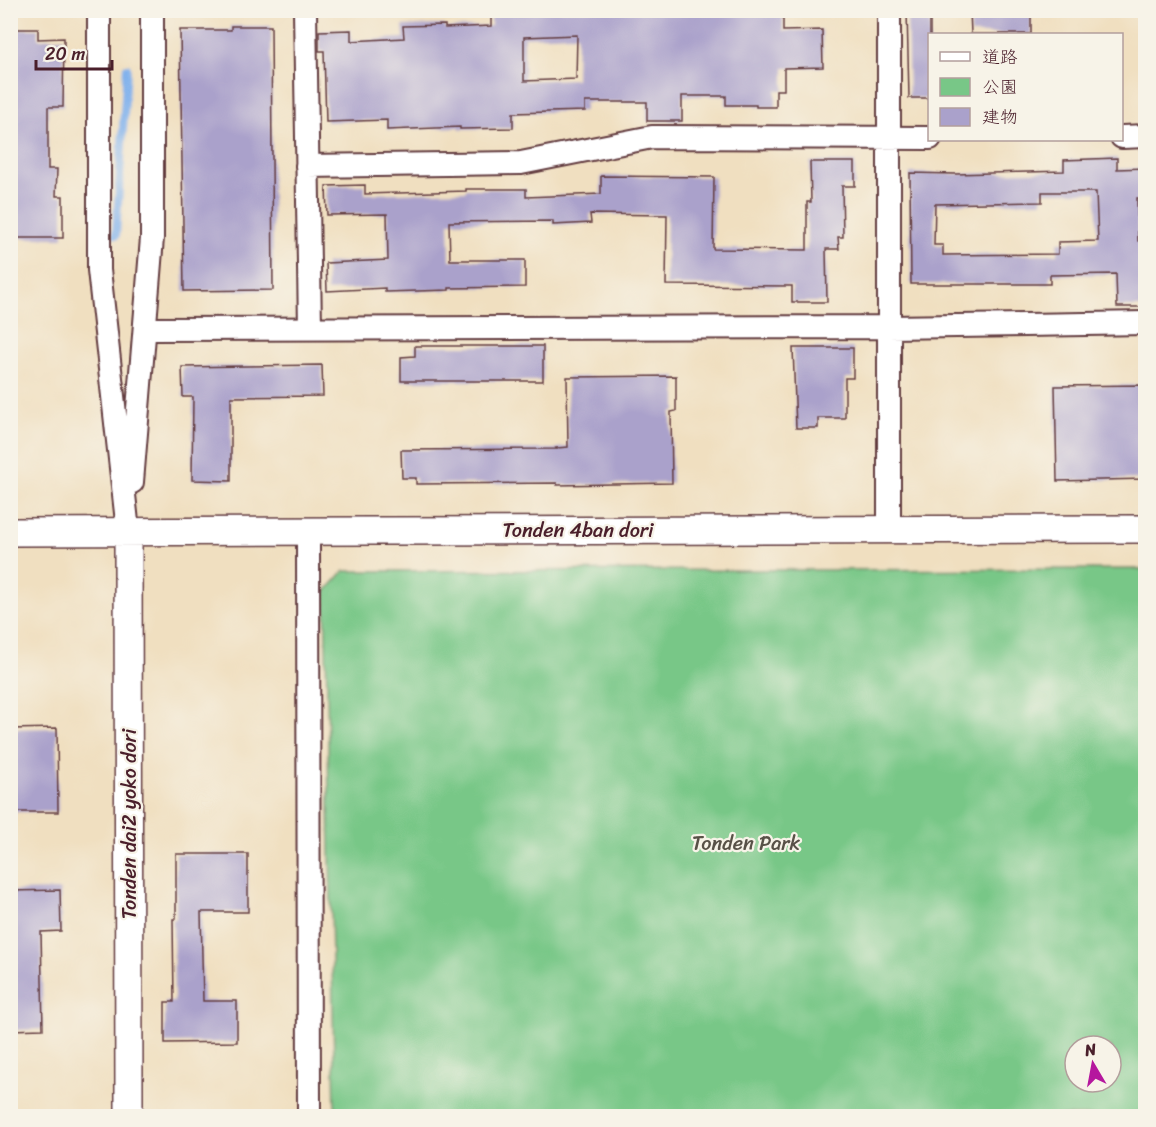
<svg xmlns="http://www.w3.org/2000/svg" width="1156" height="1127" font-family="Sriracha,'Klee One',sans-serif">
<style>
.green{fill:#78c787;stroke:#617359;stroke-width:1.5;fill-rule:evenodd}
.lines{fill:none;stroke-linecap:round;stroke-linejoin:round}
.stream{stroke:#80b1ec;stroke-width:8}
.building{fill:#aaa1cb;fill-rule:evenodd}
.minor-casing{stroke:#633c41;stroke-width:26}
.tertiary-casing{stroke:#633c41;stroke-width:30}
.minor{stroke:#fff;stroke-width:22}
.tertiary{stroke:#fff;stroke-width:27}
.labels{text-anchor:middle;stroke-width:4.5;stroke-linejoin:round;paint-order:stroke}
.street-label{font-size:20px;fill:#4a1f2b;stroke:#f7f3e8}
.park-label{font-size:20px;fill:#585147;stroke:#f7f3e8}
</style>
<rect width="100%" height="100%" fill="#f7f3e8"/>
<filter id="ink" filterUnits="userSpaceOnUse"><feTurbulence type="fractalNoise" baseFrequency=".0167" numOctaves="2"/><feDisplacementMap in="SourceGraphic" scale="12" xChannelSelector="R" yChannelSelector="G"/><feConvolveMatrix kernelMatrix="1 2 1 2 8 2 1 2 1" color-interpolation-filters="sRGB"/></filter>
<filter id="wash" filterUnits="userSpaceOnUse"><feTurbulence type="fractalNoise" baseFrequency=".008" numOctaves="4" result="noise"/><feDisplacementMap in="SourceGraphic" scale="24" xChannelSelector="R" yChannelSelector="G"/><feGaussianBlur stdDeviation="1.35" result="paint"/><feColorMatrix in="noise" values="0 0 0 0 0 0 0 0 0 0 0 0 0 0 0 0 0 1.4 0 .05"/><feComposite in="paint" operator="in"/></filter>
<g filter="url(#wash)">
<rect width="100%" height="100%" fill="#f0dfc0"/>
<path class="green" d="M1145,569V1116H335L325,592L344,571ZM1075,1046H1111V1082H1075Z"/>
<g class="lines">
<path class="stream" d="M116,235L127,68"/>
</g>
<g id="blocks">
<path class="building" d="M536,10H783V31L822,30L823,67L784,68V90H776V107H756V105H726V96H682V121H647V102H585V111L513,113V128L460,129V127L387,130V120L326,122L324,51H319V31L351,30V41L404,38L403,26L445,25V28L491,26V12H536ZM577,35L576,79L524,81V37Z
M907,10H930V98H909Z
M970,10H1031V34H971Z
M231,26H271L273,290L184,291L180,30H231Z
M10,29H38V39L64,38L63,107H48V169H57L56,196H63V238H10Z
M1117,158V169L1146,168V198H1137L1138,241L1146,240L1145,307H1117L1116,274L1050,275V284H911L910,173L956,174L1064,171V160ZM1042,192H1096L1098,241L1058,242V254L943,255V245H934L935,204L1042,202Z
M810,162H855V186H842L843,237H838L839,249H826L827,302H792V286L666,285L667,215L590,214L591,223L553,225V221L449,222L450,260H525V287L449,288V290L385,292V288L327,291L326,263L388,260L387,214L327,215L326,186L365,185V194L466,191V189H526V197L601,194V176L714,177L713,249L807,250V202H811Z
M415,346H543V381H401V357L415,356Z
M793,348H853V378H845V418H818V428H796Z
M322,365L323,396L231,397V481L192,480L193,397H183L182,367Z
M676,376V411L671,412L672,483L557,485V483L416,484V478H402L401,450L557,449L556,448L568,447L567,377Z
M1146,385V479L1057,481L1055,386Z
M57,728L58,812H10V729Z
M176,854H248V912H201L203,1001H237V1042L165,1043V1002H174L173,919H176Z
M60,890L61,931L41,932L43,1029L10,1030V891Z"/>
</g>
</g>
<g filter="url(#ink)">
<use href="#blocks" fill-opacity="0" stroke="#633c41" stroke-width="1.5"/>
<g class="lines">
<g class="minor-casing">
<path id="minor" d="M99,10V270L128,531
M305,10L310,328
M1122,137L1146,136
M307,166L521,163L652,137L930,138
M146,329L889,327L1146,323
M132,482L152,238V10
M889,529V10
M308,531L309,1116"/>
</g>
<g class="tertiary-casing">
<path id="tertiary" d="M128,531L129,1116
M10,532L1146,529"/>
</g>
<use href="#minor" class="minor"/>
<use href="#tertiary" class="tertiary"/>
</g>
</g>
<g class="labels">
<g class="street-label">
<text x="578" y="537">Tonden 4ban dori</text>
<text transform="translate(129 824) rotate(-90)" y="7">Tonden dai2 yoko dori</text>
</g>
<g class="park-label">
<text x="746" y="850">Tonden Park</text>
</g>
</g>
<rect width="1156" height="1127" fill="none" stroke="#f7f3e8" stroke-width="36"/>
<rect x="928" y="33" width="195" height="108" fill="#f7f3e8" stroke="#b29e9c" stroke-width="1.5"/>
<rect x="940" y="52" width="30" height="9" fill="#ffffff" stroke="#b29e9c" stroke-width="1.5"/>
<text x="982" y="63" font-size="18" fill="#4a1f2b">道路</text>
<rect x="940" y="78" width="30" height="18" fill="#78c787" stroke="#b29e9c" stroke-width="1.5"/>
<text x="982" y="93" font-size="18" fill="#4a1f2b">公園</text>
<rect x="940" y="108" width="30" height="18" fill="#aaa1cb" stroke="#b29e9c" stroke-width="1.5"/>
<text x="982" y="123" font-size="18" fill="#4a1f2b">建物</text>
<g transform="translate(1093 1064) rotate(350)"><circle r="28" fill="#f7f3e8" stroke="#b29e9c" stroke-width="1.5"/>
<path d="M0-4.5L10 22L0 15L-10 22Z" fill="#b5179e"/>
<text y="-9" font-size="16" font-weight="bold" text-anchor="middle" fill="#4a1f2b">N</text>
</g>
<path d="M36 60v9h76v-9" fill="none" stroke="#4a1f2b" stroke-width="3"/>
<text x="45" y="60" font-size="18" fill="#4a1f2b" stroke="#f7f3e8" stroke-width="4.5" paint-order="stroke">20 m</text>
</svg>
